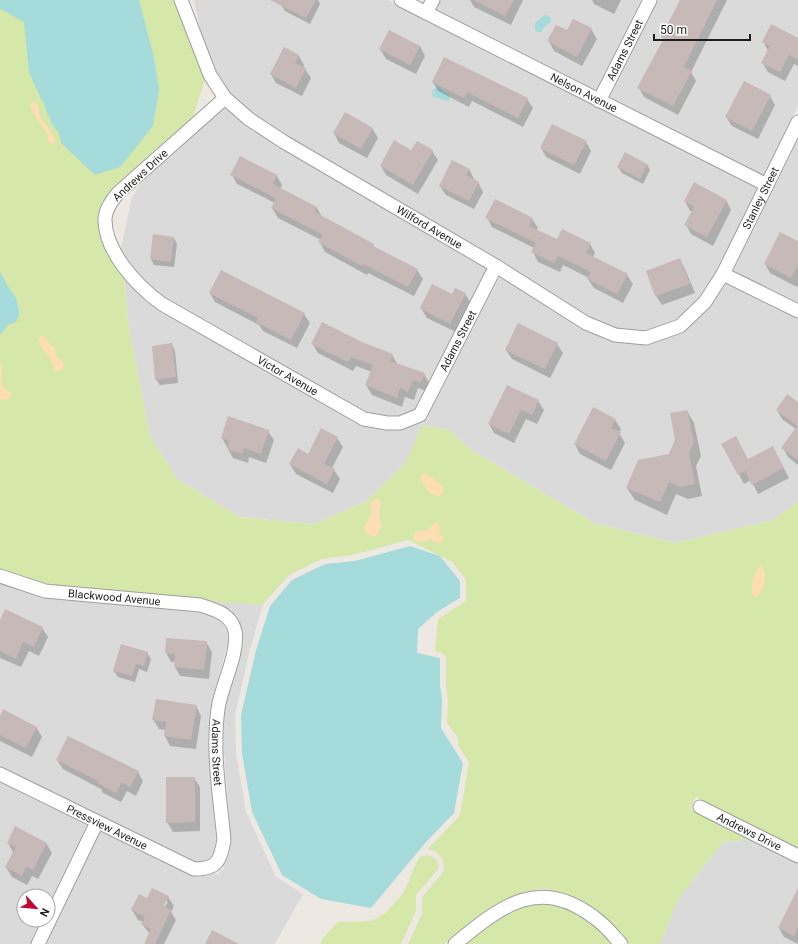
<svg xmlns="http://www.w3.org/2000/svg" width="798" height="944" font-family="Roboto,sans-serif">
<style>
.residential{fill:#dbdada}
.grass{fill:#d6e7aa}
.sand{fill:#fdddb3}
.water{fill:#a5dbdb}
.shadow{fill:#0003;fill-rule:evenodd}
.building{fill:#c6b9b7}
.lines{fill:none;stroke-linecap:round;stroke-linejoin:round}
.minor-casing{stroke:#9e9e9e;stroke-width:15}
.minor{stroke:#fff;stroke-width:13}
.labels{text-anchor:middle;stroke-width:3;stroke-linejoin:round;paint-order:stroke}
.street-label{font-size:11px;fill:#1d1d1d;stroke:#fff}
</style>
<rect width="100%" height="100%" fill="#eee8e3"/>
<path class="residential" d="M194,0H388L758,188L717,270L699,297L675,320L644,331L617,328L589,317L506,263L287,137L253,114L230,94L217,73L202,36Z
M441,0H641L595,92L436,10Z
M658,0H798V106L764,176L609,99Z
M225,107L245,124L281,148L487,268L414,410L397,416L387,417L366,412L165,299L150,287L135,271L121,248L132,197L143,180Z
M798,140V304L733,271Z
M500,276L584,329L613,341L646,344L685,331L710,307L727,283L798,319V501L774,520L675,543L594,523L473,451L449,430L422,425L405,464L365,502L314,524L239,517L177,479L150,436L129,328L124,278L141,297L163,313L361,425L386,430L403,429L420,423L423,424L425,420L429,419L428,416Z
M0,583L43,597L200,612L215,616L222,621L227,632L228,643L211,705L208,737L216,840L215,851L209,860L203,863L195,862L0,766Z
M214,602L263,605L250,649L235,715L236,753L246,812L276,877L303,894L275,944H46L100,831L191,875L206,876L215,873L218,875L220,871L225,869L223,866L229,856L231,841L223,739L225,709L243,645L242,631L236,618L238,616L233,613L231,609H228L222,605Z
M0,781L87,825L48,905V896H24V920H41L32,938L31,944H0Z
M751,839L798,863V944H660L679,898L723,842Z"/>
<path class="grass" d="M0,0H174L190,44L205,80L193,117L112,188L102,202L98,217L101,235L109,255L124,278L129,328L150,436L177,479L239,517L314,524L365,502L405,464L422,425L449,430L473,451L594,523L675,543L774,520L798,501V849L696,797L690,809L751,839L723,842L679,898L660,944H630C606,919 585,895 549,890V889H536V890L525,892L498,903L477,917L444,944H408L422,914V897L444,871L443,859L436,852L428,849L460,815L469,763L458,745V738L447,723L448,700L446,686V657L442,653L435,651L438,619L466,601V579L452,562L408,540L353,555L322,559L289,575L265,602L263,605L214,602L200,599L46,584L0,569Z
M427,855L433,857L438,862V869L416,895V911L401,944H321L323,938L338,922C365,921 376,926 394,903C397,900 401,897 403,893C410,882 412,868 420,857Z
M544,903C574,907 591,923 611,944H467C490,925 513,907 544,903Z"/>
<path class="sand" d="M36,102C40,106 38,112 40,117C45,125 55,132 55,142L53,144H50C48,140 48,136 46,132C42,123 30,114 31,104Z
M42,336L46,338L50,345L55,347L56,355L64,363L63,369L58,371H56L48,355L41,347L38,340L39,338Z
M0,362C4,369 0,382 3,387C5,390 9,391 11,394V397L6,400L0,399Z
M423,473C430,475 437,481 442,486L444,492L440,496C430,497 424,486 420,477Z
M377,499L380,500C383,510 375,513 382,525L377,535L374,537L370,536L364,530C364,523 370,520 371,513C371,508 370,505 373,500Z
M435,522L439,524L440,534L443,538V542L437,543L430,539L420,542L414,540C412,529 420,530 427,531Z
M760,566H762C768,575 765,594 754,597C749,591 754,572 760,566Z"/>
<path class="water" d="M0,0H139L154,57L159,90L153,126L120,167L95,175L61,143L59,133L52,124L45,108L44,103L41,99L29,72L24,22L0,9Z
M545,15L549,16L551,18V22L545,26L541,32H537L535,29V23Z
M438,87L448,94L450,97L449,101L433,97C431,93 432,88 438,87Z
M0,271L6,283L16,298L19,310V317L16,322L8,325L0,335Z
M410,546L440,556L460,581V598L437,612L418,629L417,653L440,658V686L442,699L441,728L463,763L454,813L426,842L371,908L321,899L282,875L252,812L242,753L241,715L256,650L270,606L292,580L325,564L355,561Z"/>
<path class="shadow" d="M284,0H318L320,4L310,24L285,11L281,5Z
M470,0H523L511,25L474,7Z
M592,0H621L614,14L594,4Z
M692,0H727L691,72L696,81L678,115L644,97L639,88L664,39L662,37Z
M591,29L597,39L582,66L554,51L549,41Z
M798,39V66L794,64L785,81L768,72L762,62L768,51L763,41Z
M420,46L425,56L416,74L386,59L380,49Z
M299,56L304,65L303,68L305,69L311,78L302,96L276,83L271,74Z
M433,82L527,99L533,108L523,127L472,101L469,107L438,91Z
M770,96L775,105L758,139L732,126L726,117Z
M372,128L378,138L367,158L339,143L334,133Z
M586,142L591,151L580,174L546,157L541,148Z
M432,151L438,160L418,194L386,175L381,166Z
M647,164L650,170L643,184L622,173L618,167Z
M469,169L474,179V180L478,182L483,192L474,209L446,195L440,186Z
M232,175L277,176L282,185L280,189L317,208L322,217L373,245L376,249L417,270L423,279L414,296L368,273L367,275L325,252L320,242L321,240L278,218L272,208L275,203L237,184Z
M726,200L731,210L713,246L691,234L686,225L692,212L690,211L685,201Z
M487,217L532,219L538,228L536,230L557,240L590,244L595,253L593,257L627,275L633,284L623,303L594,288L588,279L589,278L563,265L560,272L538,262L533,252L534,248L492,227Z
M174,238L177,244L174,267L154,265L151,259Z
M798,242V285L797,287L770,273L765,264Z
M680,259L685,269L695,293L662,305L656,296L647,271Z
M210,293L304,314L310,323L297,348L263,331L259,325L215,302Z
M465,294L471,303L456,332L427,318L421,308L452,296Z
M312,343H362L392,355L398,365L424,374L429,383L426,391L418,388L414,400L405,397L402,407L372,395L366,385L372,372L356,366L353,371L318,353Z
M172,344L175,351L178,383L160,385L156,379Z
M557,344L563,353L550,378L512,359L506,350Z
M538,401L544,410L537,424L526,419L514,443L494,433L489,424Z
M798,403V465L788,457L783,448L796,429L782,419L777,410Z
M594,408L615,420L621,429L619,433L625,443L611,470L580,454L575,444Z
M687,411L694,423L701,456L696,466L702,496L688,499L676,494L667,515L635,500L627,488L669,455Z
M268,431L274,440L266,463L249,457L248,463L233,458L222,438Z
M337,438L343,447L332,468L334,470L340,479L333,493L296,474L290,464Z
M723,444L749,460L778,457L789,478L758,494L751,480L744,484Z
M0,623L42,628L48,637L39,656L29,651L21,667L0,658Z
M206,642L212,652L209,679L180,676L175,667V662H171L166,653Z
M147,653L151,659L147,672L139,669L135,682L118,677L114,671Z
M196,706L201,716L196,749L170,746L165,736L166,730L159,729L153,719Z
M0,718L36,727L42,737L32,757L0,741Z
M57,760L138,772L143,781L136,796L127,791L121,802L103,793L101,789L63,769Z
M194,778L200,787V831L173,832L167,822Z
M8,843H46L52,853L38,879L32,876L27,885L12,877L6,867L13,852Z
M168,897L174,906L171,912L176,920L164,944H145L150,934L142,924L143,922L138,920L132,910L147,899ZM165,901H168L163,911L161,910Z
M798,901V944L784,937L779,928Z"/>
<path class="building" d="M270,0H316L306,18Z
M473,0H514L505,16Z
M680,0H717L684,67L692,71L673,106L637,88L664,38L661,37Z
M573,19L592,28L577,57L547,41L556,25L567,30Z
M771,24L798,38V60L789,55L780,72L761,63L770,46L762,42Z
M389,30L420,46L410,65L379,49Z
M284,47L299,55L295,63L306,68L296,88L270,74Z
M444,57L528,98L518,118L467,92L464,98L432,82Z
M744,81L771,95L752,131L725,117Z
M345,112L373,128L361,149L333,133Z
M552,124L587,141L574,165L540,148Z
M394,140L411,150L417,141L433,150L413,185L380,166Z
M625,152L647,164L640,179L617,167Z
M240,156L277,175L273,184L317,207L315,212L374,244L373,246L418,269L408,287L363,264L362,266L318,242L323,235L271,208L276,198L230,175Z
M452,160L470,169L466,175L479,182L469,201L439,186Z
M694,182L727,200L707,237L684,225L694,207L684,201Z
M495,199L533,218L529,226L557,239L562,229L591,243L586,253L628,274L617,294L587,279L591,272L558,256L554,263L531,252L536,243L485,218Z
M780,232L798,241V265L791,278L764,264Z
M153,234L174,237L171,262L150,259Z
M680,258L690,284L655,296L646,271Z
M221,270L305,313L291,340L256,322L258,318L209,293Z
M432,284L452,294L455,288L466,293L450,324L420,308Z
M322,322L362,342L393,354L390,361L425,373L421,383L413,380L408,392L400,388L397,398L365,385L373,365L351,357L348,362L311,344Z
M518,323L558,343L545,369L505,350Z
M172,343L176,377L155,380L152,346Z
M507,385L539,400L532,415L521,410L509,434L488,424Z
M787,394L798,402V460L781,448L797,426L776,410Z
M593,407L616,419L611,428L621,432L606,461L574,444Z
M687,410L694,442L689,453L695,484L680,487L669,482L660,502L626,488L638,460L669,454L675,440L670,413Z
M228,416L269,430L261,454L244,448L242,454L227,449L229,441L221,438Z
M321,428L338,437L324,464L335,469L327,484L289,464L298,448L308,454Z
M736,436L748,459L773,446L784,468L752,485L745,471L738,475L721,444Z
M5,609L43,627L34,647L23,642L16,659L0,651V620Z
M166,638L207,641L204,670L174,667L175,654L165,653Z
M121,644L148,652L144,666L136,664L132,676L113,671Z
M156,699L197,705L191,740L164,736L166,722L152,720Z
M3,709L37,727L26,748L0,735V716Z
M68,736L139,771L130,787L122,782L116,793L97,783L98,781L56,760Z
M166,777H195V822L166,823Z
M15,826L47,843L33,870L26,867L22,876L5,867L16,847L7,843Z
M152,888L169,896L164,906L171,910L155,944H144L151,929L141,924L145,917L131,910L139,894L147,898Z
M798,888V927L794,936L778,928Z
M212,930L239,944H205Z"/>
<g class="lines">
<g class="minor-casing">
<g id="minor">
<path id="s1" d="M181,0L210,75L225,98L249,119L284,142L496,266L586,323L615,335L646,338L680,326L705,302L723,274L798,122"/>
<path id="s2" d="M401,0L767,185"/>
<path d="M426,13L433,0"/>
<path id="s3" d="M225,98L118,193C112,200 106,208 105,218C104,251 137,286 162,304L364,419L387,423H400L420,415L496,266"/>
<path id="s4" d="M599,101L650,0"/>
<path d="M723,274L798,311"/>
<path id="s5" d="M0,576L45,591L200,605C216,610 231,614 235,631C239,654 221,686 218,709C212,752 220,797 224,840C220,862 217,869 194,869L0,774"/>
<path id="s6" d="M700,807L798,856"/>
<path d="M38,944L97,822"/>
<path d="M455,944C501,906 539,875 595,918C605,925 613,935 621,944"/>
</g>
</g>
<use href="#minor" class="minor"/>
</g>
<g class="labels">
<g class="street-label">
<text dy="4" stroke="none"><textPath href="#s4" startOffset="57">Adams Street</textPath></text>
<text dy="4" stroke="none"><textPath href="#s2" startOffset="205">Nelson Avenue</textPath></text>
<text transform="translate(140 175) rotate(-43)" y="4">Andrews Drive</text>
<text dy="4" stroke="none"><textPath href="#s1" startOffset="785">Stanley Street</textPath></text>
<text dy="4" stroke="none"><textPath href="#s1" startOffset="350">Wilford Avenue</textPath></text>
<text dy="4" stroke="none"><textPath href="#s3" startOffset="652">Adams Street</textPath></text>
<text dy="4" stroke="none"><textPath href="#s3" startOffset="423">Victor Avenue</textPath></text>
<text dy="4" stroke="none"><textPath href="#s5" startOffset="117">Blackwood Avenue</textPath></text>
<text dy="4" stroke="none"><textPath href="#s5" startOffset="373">Adams Street</textPath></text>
<text transform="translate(107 827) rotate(26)" y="4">Pressview Avenue</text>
<text dy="4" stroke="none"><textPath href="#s6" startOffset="55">Andrews Drive</textPath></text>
</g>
</g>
<g transform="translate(36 908) rotate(117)"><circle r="19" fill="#ffffff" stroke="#a5a5a5"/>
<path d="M0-3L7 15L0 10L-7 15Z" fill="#c50632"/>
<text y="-6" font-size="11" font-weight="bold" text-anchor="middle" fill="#1d1d1d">N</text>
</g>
<path d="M654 34v6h96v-6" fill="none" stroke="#1d1d1d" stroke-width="2"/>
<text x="660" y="34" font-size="12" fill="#1d1d1d" stroke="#ffffff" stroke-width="3" paint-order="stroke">50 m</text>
</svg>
